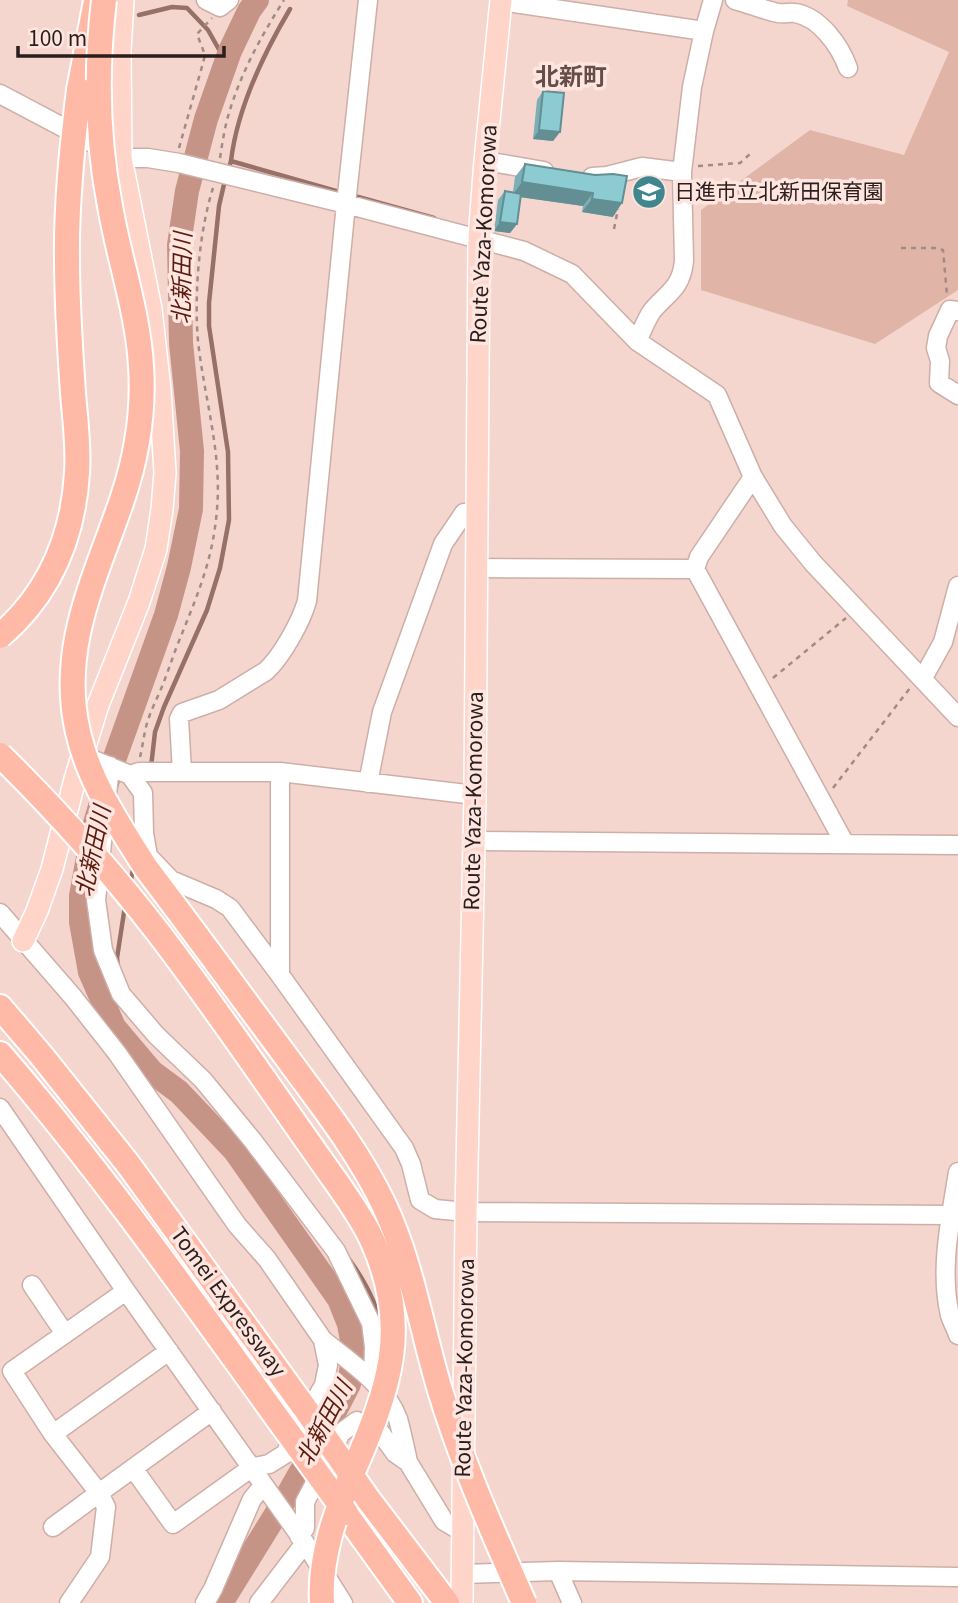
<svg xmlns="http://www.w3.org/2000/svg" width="958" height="1603" font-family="Georgia,'Noto Sans JP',serif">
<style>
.green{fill:#e1b4a8}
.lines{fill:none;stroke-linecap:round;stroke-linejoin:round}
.stream{stroke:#977067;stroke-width:4.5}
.river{stroke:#c69387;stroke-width:24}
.minor-casing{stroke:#cdafa7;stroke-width:21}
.major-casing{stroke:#fff;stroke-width:24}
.highway-casing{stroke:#fff;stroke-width:28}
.path{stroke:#a28b85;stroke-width:2.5;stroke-dasharray:5 5;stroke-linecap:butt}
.minor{stroke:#fff;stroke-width:18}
.major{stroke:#ffd5ca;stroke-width:21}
.highway{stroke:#ffb9a7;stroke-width:24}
.highway-bridge-casing{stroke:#fff;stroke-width:28;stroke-linecap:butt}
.highway-bridge{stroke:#ffb9a7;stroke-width:24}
.wall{fill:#79afb5}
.shaded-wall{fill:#638e94}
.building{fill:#8dcbd3;stroke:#638e94;stroke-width:2}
.labels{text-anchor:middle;stroke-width:7;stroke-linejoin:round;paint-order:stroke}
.poi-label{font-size:21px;fill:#291e1b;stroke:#fee5df;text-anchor:start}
.street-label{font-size:21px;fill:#291e1b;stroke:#fee5df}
.water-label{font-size:23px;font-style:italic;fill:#5a1c0d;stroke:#fee5df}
.quarter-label{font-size:24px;font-weight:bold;fill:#674d47;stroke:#fee5df}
</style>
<rect width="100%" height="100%" fill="#f5d6ce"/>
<path class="green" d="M848,0H958V290L875,344L701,290V210L810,130L904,155L949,52L847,6Z"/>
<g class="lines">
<path class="stream" d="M139,15L172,7L187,8L208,30L226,62
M231,161C237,110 264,53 290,9
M228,171L231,161L343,193
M351,195L434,218
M151,767L155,732L164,707L207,610L220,568L229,520L228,452L209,326V303L219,206L225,180
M130,884L134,865
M118,967L117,958L125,906
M349,1259C364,1280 377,1302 381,1327"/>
<path class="river" d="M221,1603L286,1498L332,1417L349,1384L354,1351L349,1324L339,1299L235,1151L179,1092L152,1072L114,1027L90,972L81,922V896L93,830L114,760L166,615L179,567L191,509L192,451L181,343L179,245L187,191L206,119L230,51L249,11L257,0"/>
<g class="minor-casing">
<path id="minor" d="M206,0L220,7L229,0
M735,0C750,4 764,10 778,13C784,14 790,12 795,13C820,17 840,46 848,68
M501,1L704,31
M0,94L121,158H148L179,163L346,204L524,251L572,274L637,341L717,395L753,477L783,526L813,563L958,717
M485,161L544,171
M592,177L607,176L642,167L682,172
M958,311L950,310L938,336L936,348L940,361L939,383L958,395
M637,341C642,331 646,320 652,311C668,292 681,289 684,261L682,172L692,87L704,31L713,0
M753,477L699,557L695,569L845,844
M476,568L695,569
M923,678L943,642L958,586
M82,755L130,775L143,793L144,833L148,856L171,880L216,899L230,908L280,975L404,1148L411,1164L420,1200L435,1209L466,1212L951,1215
M110,766L96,900L103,950L121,994L156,1035L203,1080L253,1141L336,1251L371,1323L374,1347L373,1380
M182,772L179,719L182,713L219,700L266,671C282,656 301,622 307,601L346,204L368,0
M130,775L139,772H280L475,795
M368,783L382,712L443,544L464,513H478
M474,841L958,845
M0,913L73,997L117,1053L237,1225L267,1259L323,1340L328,1365L324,1385L285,1454L269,1464L251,1468L173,1524L133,1468
M280,975V772
M0,1108L126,1291L305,1543L343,1603
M958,1172C951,1217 939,1270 950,1315C952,1322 956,1328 958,1335
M32,1285L65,1334
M323,1340C351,1363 385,1384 398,1419C402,1433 405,1448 408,1462
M53,1434L169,1351
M53,1527L99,1493L53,1434L12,1371L126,1291
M299,1536L305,1528V1502L341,1433L357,1421L380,1432L395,1453L408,1462L444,1521L464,1533
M558,1571L572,1603
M463,1574L558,1571L958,1577
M69,1603L100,1557L106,1507L99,1493L212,1411
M205,1603L213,1589L252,1499L263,1486
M259,1603L305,1543"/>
</g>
<g class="major-casing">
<path id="major" d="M23,941L37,911L52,869L75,779L98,705L139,602L156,549L162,509L165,473L160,390L151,309L121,158L120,50L123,0
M462,1603L466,1212L475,795L479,239L485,161L501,0"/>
</g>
<g class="highway-casing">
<path id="highway" d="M79,90L96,1
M0,1007L41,1055L128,1164L304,1407
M0,1054C103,1173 194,1303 286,1430
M368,1499L447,1603
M348,1517L410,1603"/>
</g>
<path class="path" d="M179,148L203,63L205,55L197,34L212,18
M220,158C222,145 224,132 227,120C239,76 260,38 284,0
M698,166L740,163L750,154
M614,229L618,209
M901,248H935L943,250L947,295
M773,678L846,618
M140,757C143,745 144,732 148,720C153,705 161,691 166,676C170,666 173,656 177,646C196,598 213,562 217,509C222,452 204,397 198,341C194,295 199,232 213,188
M833,788L910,688"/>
<use href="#minor" class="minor"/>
<use href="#major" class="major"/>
<use href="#highway" class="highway"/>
<g class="highway-bridge-casing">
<path id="highway-bridge" d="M104,0C96,67 97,139 110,206C119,259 138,312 141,366C144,410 137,455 123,497C97,575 58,646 78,732C89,782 119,825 146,868C193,930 239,993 285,1055C320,1103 358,1150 384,1205C411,1262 421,1326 439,1387C461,1461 493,1532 524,1603
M0,636C50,593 73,538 77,473C79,446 75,419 73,393C70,349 67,304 67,260C66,203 72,146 79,90
M0,755C56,810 109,869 157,931C220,1013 277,1099 337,1183C350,1202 364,1221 373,1242C411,1327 389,1389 354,1469C336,1511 319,1557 322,1603
M304,1407L368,1499
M286,1430L346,1513"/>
</g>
<use href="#highway-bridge" class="highway-bridge"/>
</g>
<path class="wall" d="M543,91L560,132L553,141L533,139L537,100Z
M525,164L595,175L613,217L582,212L583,206L521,197L517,224L510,233L494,231L498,200L505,191L513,192L515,177Z"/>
<path class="shaded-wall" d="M539,130L560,132L553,141L533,139Z
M522,182L593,193L583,206L512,196Z
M592,199L622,203L613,217L582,212Z
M500,222L517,224L510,233L494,231Z"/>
<path class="building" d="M543,91L564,93L560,132L539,130Z
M525,164L595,175L613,174L627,176L622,203L592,199L593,193L522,182Z
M505,191L521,194L517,224L500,222Z"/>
<defs>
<g id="school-disc" transform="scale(1.75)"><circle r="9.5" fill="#3f868f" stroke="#fee5df"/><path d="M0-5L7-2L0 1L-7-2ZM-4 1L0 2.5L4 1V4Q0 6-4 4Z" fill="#fff"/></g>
</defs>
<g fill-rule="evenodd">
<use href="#school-disc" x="649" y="192"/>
</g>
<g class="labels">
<g class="poi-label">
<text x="674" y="199">日進市立北新田保育園</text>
</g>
<g class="street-label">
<text transform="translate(484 234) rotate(-87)" y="7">Route Yaza-Komorowa</text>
<text transform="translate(474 801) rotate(-89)" y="7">Route Yaza-Komorowa</text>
<text transform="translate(228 1302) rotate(54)" y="7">Tomei Expressway</text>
<text transform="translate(465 1368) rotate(-89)" y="7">Route Yaza-Komorowa</text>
</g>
<g class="water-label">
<text transform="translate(182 278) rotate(-89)" y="8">北新田川</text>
<text transform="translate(93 851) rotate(-78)" y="8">北新田川</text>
<text transform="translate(324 1423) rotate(-62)" y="8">北新田川</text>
</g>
<g class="quarter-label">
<text x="571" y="85">北新町</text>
</g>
</g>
<path d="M18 46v10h206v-10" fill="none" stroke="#291e1b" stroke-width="3.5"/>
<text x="28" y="46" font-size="21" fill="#291e1b" stroke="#fee5df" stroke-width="5" paint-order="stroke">100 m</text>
</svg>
